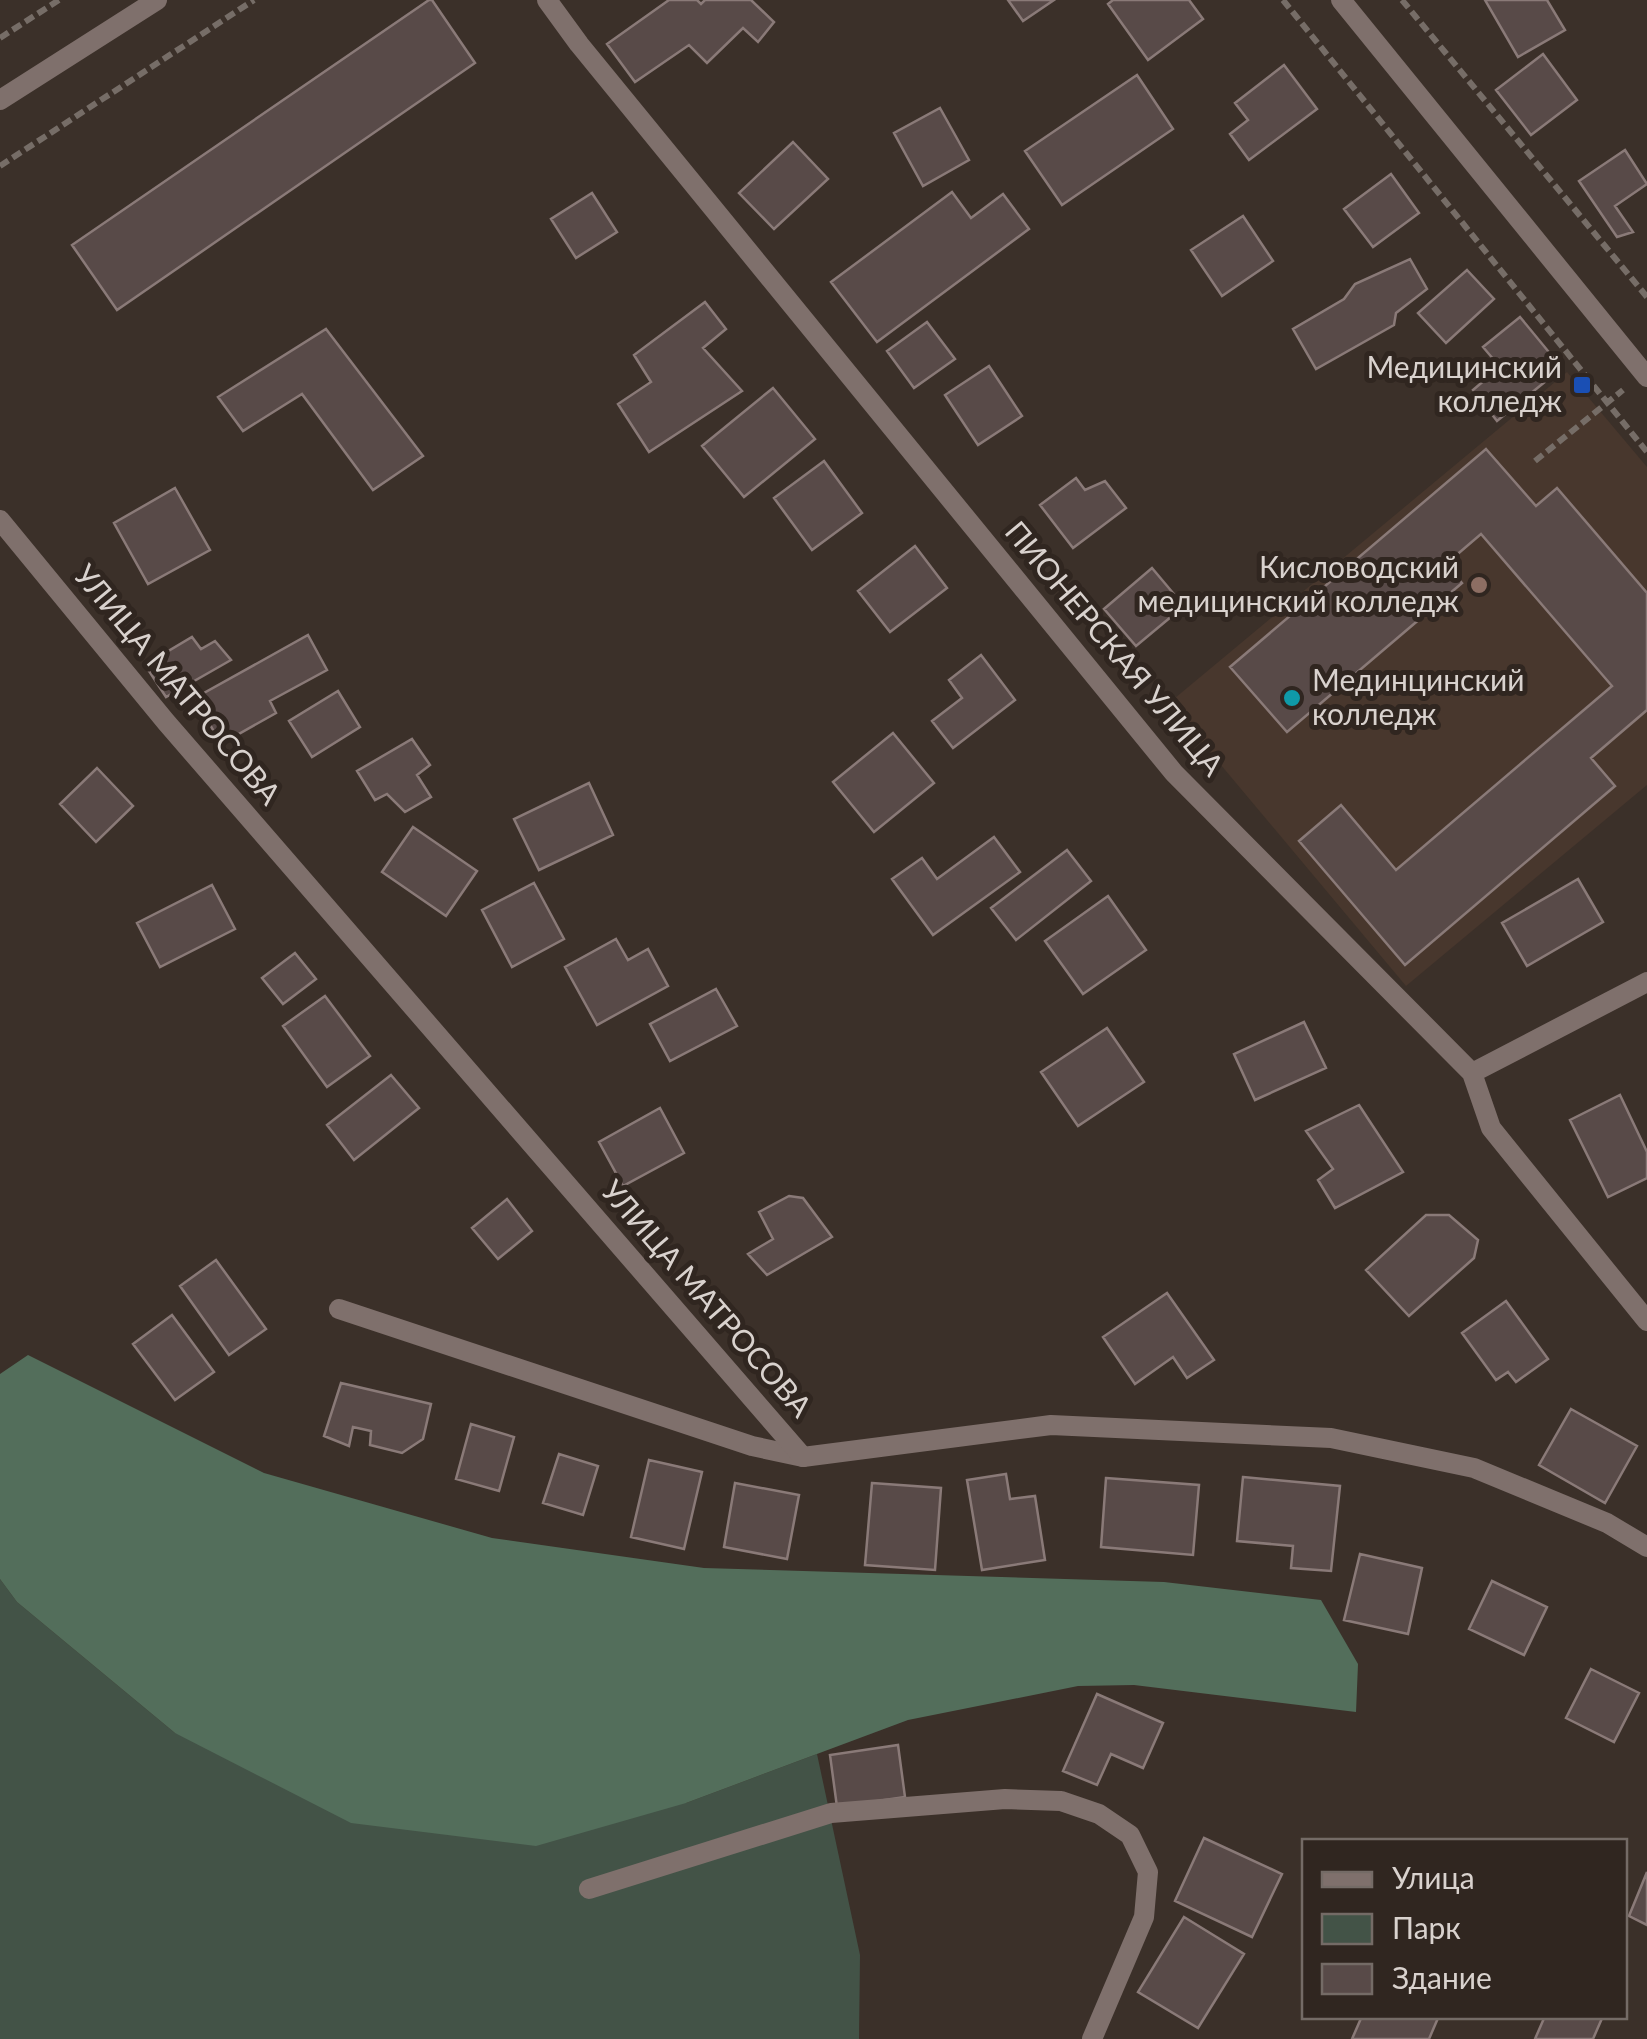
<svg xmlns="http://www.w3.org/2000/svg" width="1647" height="2039" font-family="Lato,sans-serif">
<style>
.built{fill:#48372d}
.green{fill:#435347}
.forest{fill:#536e5b}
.building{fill:#584a48;stroke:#8a7a78;stroke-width:2.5}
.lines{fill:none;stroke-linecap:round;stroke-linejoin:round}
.path{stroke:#766d67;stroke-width:6;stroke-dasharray:10 5;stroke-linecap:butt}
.service{stroke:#7f706c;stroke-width:20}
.minor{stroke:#7f706c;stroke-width:20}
.tertiary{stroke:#7f706c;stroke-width:20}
.transit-dot{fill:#1a4fb4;stroke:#302620;stroke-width:4}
.education-dot{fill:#8d6e63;stroke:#302620;stroke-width:4}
.culture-dot{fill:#0f9aa8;stroke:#302620;stroke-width:4}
.labels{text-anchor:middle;stroke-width:10;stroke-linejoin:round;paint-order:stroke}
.poi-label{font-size:30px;fill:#d9d2ce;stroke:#302620;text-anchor:end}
.street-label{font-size:30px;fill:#d9d2ce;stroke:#302620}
</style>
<rect width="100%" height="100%" fill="#3b3029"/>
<path class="built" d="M1567,372L1647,467V785L1406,986L1169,703Z"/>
<path class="green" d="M0,1579L17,1602L175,1733L686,1803L817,1754L860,1955L859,2039H0Z"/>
<path class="forest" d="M28,1355L264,1473L492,1538L704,1568L1164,1582L1321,1600L1358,1664L1356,1712L1134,1685L1078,1686L908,1720L686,1803L536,1846L351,1823L175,1733L17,1602L0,1579V1374Z"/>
<path class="building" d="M429,0H432L475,63L117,310L72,245Z
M669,0H697L701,4L705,0H751L774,22L758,42L743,28L707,63L689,45L635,82L607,44Z
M1008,0H1054L1023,21Z
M1113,0H1189L1203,19L1148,60L1108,4Z
M1485,0H1547L1565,30L1518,57Z
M1543,54L1577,100L1531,135L1496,90Z
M1284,65L1317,109L1249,160L1230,134L1248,120L1235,103Z
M1137,75L1173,129L1062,205L1025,151Z
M940,108L969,160L923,186L894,133Z
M793,142L828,179L774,229L739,193Z
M1625,150L1647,184L1615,206L1633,232L1617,237L1579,181Z
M1391,174L1419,213L1373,247L1344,209Z
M952,192L971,218L1003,194L1029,229L877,342L831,282Z
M592,193L617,232L576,258L551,219Z
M1243,216L1273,261L1222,296L1191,250Z
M1410,259L1427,289L1396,313L1394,325L1316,369L1293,329L1344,299L1355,284Z
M1467,270L1494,299L1446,343L1418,313Z
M705,302L726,329L703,348L742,391L649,452L618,404L651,382L634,355Z
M1520,317L1562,368L1497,421L1473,390L1500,367L1483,347Z
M927,322L955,359L914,388L887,351Z
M326,329L423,456L373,490L302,394L243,431L218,397Z
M989,366L1022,416L978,445L945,395Z
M773,388L815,439L744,497L702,446Z
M1486,449L1536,506L1557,488L1647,593V710L1591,758L1615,786L1405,965L1299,841L1341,805L1396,870L1612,686L1481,534L1446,564L1462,583L1287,732L1230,667Z
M824,461L862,513L812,550L774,498Z
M1076,478L1085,490L1105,481L1126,508L1073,548L1040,505Z
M175,488L210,550L148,584L114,523Z
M915,546L947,588L890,632L858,591Z
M1152,568L1184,606L1136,646L1104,609Z
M308,635L327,670L270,701L276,713L221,744L195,698Z
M192,637L201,649L215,641L231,660L166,697L145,665Z
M981,655L1015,700L953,748L932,721L962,698L949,680Z
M338,691L360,727L312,757L289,721Z
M893,733L934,783L874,832L833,782Z
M412,739L430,765L417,775L431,797L405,812L387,794L375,800L357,771Z
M97,768L133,806L96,842L60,804Z
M589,783L613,835L539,870L514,819Z
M413,827L477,871L446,916L382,872Z
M994,837L1020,872L933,935L892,879L922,858L937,879Z
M1067,850L1091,881L1016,940L991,908Z
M1578,879L1603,922L1527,966L1502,923Z
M534,883L564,939L512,967L482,910Z
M212,885L235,929L160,967L137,923Z
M1108,896L1146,950L1083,994L1045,941Z
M616,939L628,960L648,949L668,986L597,1025L565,967Z
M295,953L316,979L283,1004L262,978Z
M716,989L737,1026L670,1061L650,1024Z
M325,996L370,1056L327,1087L283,1026Z
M1304,1022L1326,1068L1255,1100L1234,1054Z
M1107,1028L1144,1082L1078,1126L1041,1072Z
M391,1075L419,1108L354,1160L327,1125Z
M1620,1095L1647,1152V1178L1608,1197L1570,1120Z
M1359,1105L1403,1172L1335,1208L1318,1180L1333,1169L1306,1131Z
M660,1108L684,1153L623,1186L599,1142Z
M789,1196L803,1198L832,1237L767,1275L748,1254L773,1239L759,1212Z
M507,1199L532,1231L498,1259L472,1228Z
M1426,1215H1449L1478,1240L1474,1258L1409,1316L1366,1270Z
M216,1260L266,1329L229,1355L180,1286Z
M1167,1293L1214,1360L1187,1378L1173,1357L1135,1384L1103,1337Z
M1506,1301L1548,1359L1516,1382L1508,1372L1496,1380L1462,1333Z
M172,1315L214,1372L175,1400L133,1344Z
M341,1383L431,1404L423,1439L402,1453L370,1445L371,1431L353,1427L349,1446L324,1436Z
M1571,1409L1637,1446L1605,1503L1539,1465Z
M471,1424L514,1437L499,1491L456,1479Z
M559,1454L598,1466L583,1515L543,1503Z
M649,1460L702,1472L684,1549L631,1537Z
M1006,1474L1010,1499L1035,1496L1045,1560L982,1570L967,1480Z
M1243,1477L1340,1486L1331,1571L1291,1568L1293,1546L1237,1541Z
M1106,1478L1199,1485L1193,1555L1101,1547Z
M735,1483L799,1495L787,1559L724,1547Z
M872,1483L941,1488L935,1570L865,1565Z
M1360,1554L1422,1568L1408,1634L1344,1620Z
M1492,1581L1547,1607L1524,1655L1469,1629Z
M1591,1669L1639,1693L1614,1742L1566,1718Z
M1097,1694L1163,1723L1143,1768L1111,1754L1097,1785L1063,1771Z
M898,1745L905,1797L837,1807L830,1755Z
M1204,1838L1282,1874L1252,1937L1175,1901Z
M1647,1872V1925L1629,1916Z
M1184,1917L1244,1954L1198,2028L1138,1992Z
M1362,2016H1434L1438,2018L1429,2039H1352Z
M1545,2016H1603L1593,2039H1535Z"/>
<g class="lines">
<path class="path" d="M1283,0L1647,452
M1402,0L1647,297
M0,38L59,0
M0,166L254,0
M1535,461L1623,390"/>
<path class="service" d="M339,1309L752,1446L803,1457"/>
<path class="minor" d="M547,0L579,44L1174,773L1472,1073L1491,1128L1647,1321
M0,100L157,0
M0,520L166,722L803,1457L1051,1425L1331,1438L1474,1468L1607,1523L1647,1547
M1472,1073L1647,982
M589,1889L831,1813L1005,1799L1061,1801L1099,1814L1130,1835L1148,1872L1144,1917L1092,2039"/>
<path class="tertiary" d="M1341,0L1647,377"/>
</g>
<rect class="transit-dot" x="1572" y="375" width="20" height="20" rx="5"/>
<circle class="education-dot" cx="1479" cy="585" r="10"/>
<circle class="culture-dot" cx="1292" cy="698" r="10"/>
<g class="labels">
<g class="poi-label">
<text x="1562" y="378">Медицинский<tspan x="1562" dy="34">колледж</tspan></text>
<text x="1459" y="578">Кисловодский<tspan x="1459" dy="34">медицинский колледж</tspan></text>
<text x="1312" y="691" text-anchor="start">Мединцинский<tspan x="1312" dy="34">колледж</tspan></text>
</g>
<g class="street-label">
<text transform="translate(1114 649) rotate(50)" y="10">ПИОНЕРСКАЯ УЛИЦА</text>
<text transform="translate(177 685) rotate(50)" y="10">УЛИЦА МАТРОСОВА</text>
<text transform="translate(706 1299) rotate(49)" y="10">УЛИЦА МАТРОСОВА</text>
</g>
</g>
<rect x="1302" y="1839" width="325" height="180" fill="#302620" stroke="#746b66" stroke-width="2.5"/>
<rect x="1322" y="1872" width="50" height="15" fill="#7f706c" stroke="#746b66" stroke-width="2.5"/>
<text x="1392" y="1889" font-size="30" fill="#d9d2ce">Улица</text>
<rect x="1322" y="1914" width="50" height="30" fill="#435347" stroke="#746b66" stroke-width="2.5"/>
<text x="1392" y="1939" font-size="30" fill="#d9d2ce">Парк</text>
<rect x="1322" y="1964" width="50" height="30" fill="#584a48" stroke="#746b66" stroke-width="2.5"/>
<text x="1392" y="1989" font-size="30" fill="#d9d2ce">Здание</text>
</svg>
